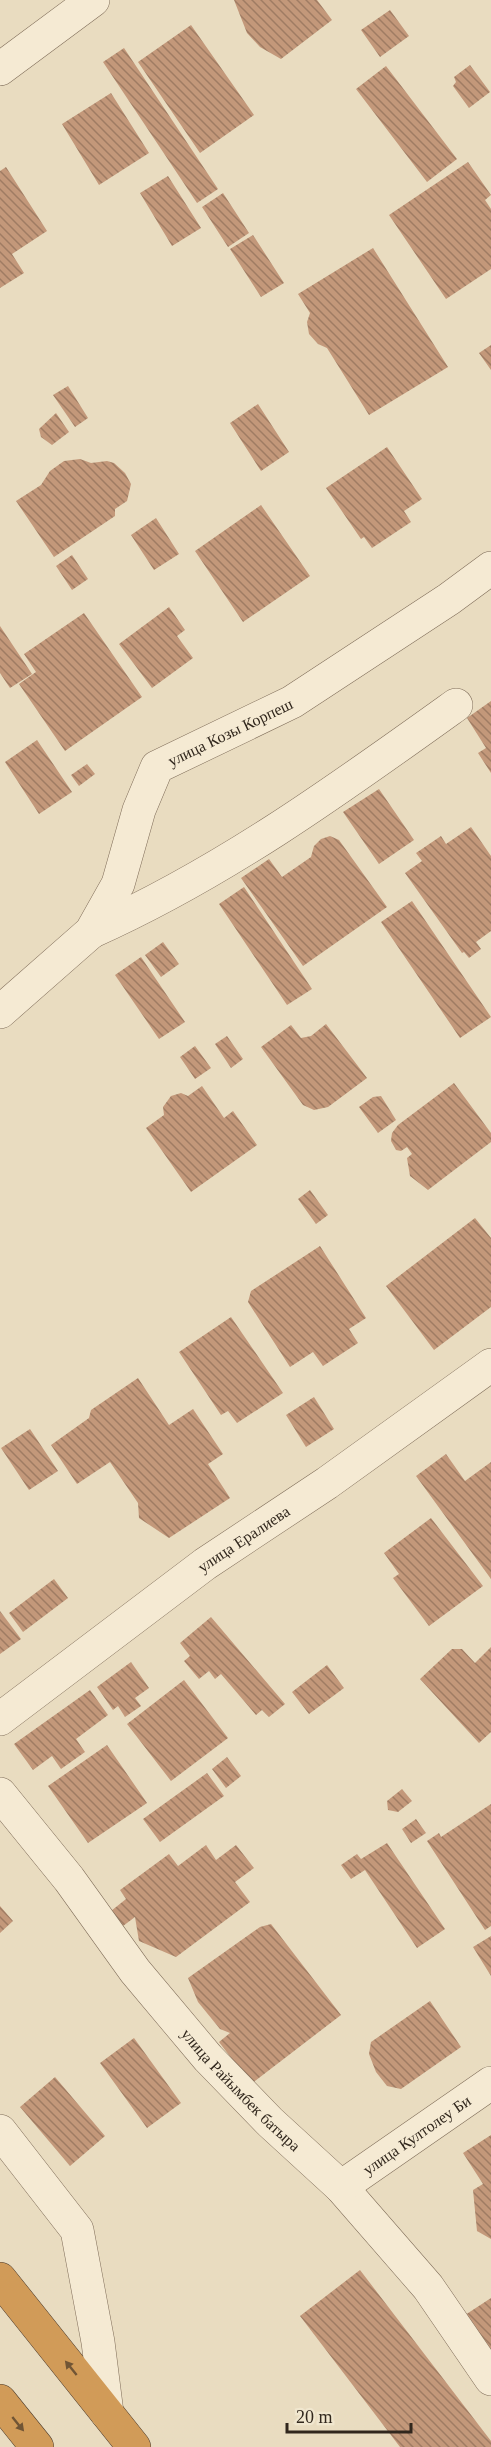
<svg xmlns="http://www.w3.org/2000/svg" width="491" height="2447" font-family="Georgia,serif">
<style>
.building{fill:url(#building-back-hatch)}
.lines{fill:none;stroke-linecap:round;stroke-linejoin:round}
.minor-casing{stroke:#806e5a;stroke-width:34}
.highway-casing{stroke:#4e3d2e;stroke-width:34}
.minor{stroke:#f5ead3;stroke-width:33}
.highway{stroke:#d19b58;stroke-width:33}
.oneway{fill:#715535}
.labels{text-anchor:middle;stroke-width:6;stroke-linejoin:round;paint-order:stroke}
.street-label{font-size:16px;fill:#31271d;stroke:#f1e7cf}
</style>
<defs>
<pattern id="building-back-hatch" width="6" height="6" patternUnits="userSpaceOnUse" patternTransform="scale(1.5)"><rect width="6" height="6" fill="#c3987a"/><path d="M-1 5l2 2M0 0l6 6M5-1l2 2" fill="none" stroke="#9f7c63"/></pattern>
</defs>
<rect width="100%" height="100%" fill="#e9dcc0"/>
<path class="building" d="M234,0H317L332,20L281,59L260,47L247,33Z
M390,10L409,36L380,57L361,30Z
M191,25L254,115L200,153L138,62Z
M124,48L218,189L197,203L103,62Z
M470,65L490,92L469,108L453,86L456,82L454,77Z
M386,66L457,159L427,182L356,89Z
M111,93L149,153L99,185L62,124Z
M468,162L491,195L485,200L491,209V269L446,299L389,215Z
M6,167L47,231L12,254L24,273L0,288V171Z
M168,176L201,228L172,246L140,193Z
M223,193L249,233L228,247L202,207Z
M253,235L284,283L261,297L230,249Z
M373,248L448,367L369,415L327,348L318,344L309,334L307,322L310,313L298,294Z
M491,345V370L479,353Z
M68,386L88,418L75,427L53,395Z
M258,404L289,452L261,471L230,423Z
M56,413L69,432L52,445L41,437L39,429Z
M387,447L422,499L404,511L411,522L372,548L364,537L361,539L326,488Z
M80,459L91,463L107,461L114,463L125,473L131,484L127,501L115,509V516L54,557L16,501L41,485L50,471L64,461Z
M261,505L310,576L243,622L195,551Z
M156,518L179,554L154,570L131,535Z
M72,555L88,579L72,590L56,566Z
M169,607L185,630L177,636L193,658L152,688L119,644Z
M84,613L142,697L65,751L19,684L36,672L24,654Z
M0,626L32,674L10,688L0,673Z
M491,701V773L478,753L486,748L467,718Z
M37,740L72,792L39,814L5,762Z
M87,764L95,774L79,786L71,775Z
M379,789L414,840L379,864L343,812Z
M471,827L491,856V931L476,942L481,949L469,958L464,952L462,953L405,873L422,861L416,853L441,836L446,844Z
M330,836L339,840L387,907L303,966L241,878L269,859L282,877L311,857L314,846L321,839Z
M244,887L312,989L287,1005L219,904Z
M412,901L491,1017L460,1038L381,922Z
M163,942L179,964L161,977L145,955Z
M141,957L185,1022L159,1039L115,975Z
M326,1024L367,1078L328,1107L314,1110L303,1105L261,1047L291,1025L301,1038L311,1036Z
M227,1036L243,1059L231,1068L215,1044Z
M195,1046L211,1068L195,1079L180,1057Z
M454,1083L491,1133V1142L428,1190L410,1176L407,1158L412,1154L407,1147L401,1151L396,1150L391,1141L392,1133L398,1125Z
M202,1086L224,1118L233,1111L257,1145L191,1192L146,1128L164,1115L163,1107L171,1096L181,1093L188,1096Z
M381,1096L396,1120L378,1133L359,1107L373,1097Z
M310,1190L328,1215L316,1224L298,1199Z
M475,1218L491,1238V1307L434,1350L386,1286Z
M320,1246L366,1318L349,1329L358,1343L323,1366L313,1352L290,1367L248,1302L251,1291Z
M231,1317L283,1393L237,1423L228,1411L221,1415L179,1352Z
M138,1378L169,1425L193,1409L223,1454L208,1464L230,1498L169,1538L139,1518L138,1503L110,1462L77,1484L51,1445L89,1418L91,1410Z
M314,1397L334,1429L306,1447L286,1415Z
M30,1429L58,1471L29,1490L1,1448Z
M446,1454L465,1481L491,1462V1579L416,1476Z
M431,1518L483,1586L429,1626L393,1578L399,1574L384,1553Z
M54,1579L68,1598L23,1632L9,1613Z
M0,1611L21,1639L0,1654Z
M211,1617L285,1704L269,1717L262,1710L256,1715L221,1674L215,1679L209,1671L199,1679L184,1661L190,1656L180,1643Z
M491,1647V1732L479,1743L420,1679L452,1649H462L475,1663Z
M131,1662L149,1688L135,1698L141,1706L125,1717L118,1706L113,1710L97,1687Z
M327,1665L344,1688L309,1714L292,1692Z
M184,1680L228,1738L171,1781L127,1724Z
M90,1690L108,1715L76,1739L85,1752L61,1769L52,1756L33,1770L14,1744Z
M107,1745L147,1803L88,1843L48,1786Z
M227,1757L241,1776L226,1788L212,1769Z
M207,1773L224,1796L160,1842L143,1819Z
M402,1789L412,1801L398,1812L388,1810L387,1801Z
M491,1804V1926L485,1930L427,1841L439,1833L441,1837Z
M416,1819L426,1833L411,1843L402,1829Z
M387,1843L445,1929L417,1948L365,1870L351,1879L341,1865L357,1854L361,1859Z
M206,1845L216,1860L236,1845L254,1868L235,1882L250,1902L176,1957L139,1941L135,1917L123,1926L111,1911L126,1899L120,1890L169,1854L178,1866Z
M0,1906L13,1921L0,1933Z
M271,1924L341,2015L251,2084L219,2042L230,2033L220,2029L198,2002L188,1978L260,1927Z
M491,1936V1976L473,1947Z
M430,2001L461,2047L401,2089L387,2086L376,2072L369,2054L371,2042Z
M134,2038L181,2103L147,2128L100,2063Z
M55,2077L105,2136L70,2166L20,2107Z
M491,2135V2239L477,2231L473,2190L483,2184L463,2153Z
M360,2270L491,2441V2447H400L300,2316Z
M491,2298V2361L462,2317Z"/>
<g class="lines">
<g class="minor-casing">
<g id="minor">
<path d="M0,69L93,0"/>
<path d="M91,932C223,873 339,789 456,705"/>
<path id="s1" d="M0,1012L91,932L118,884L139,810L157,767L292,702L449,599L491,568"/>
<path id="s2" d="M0,1719L205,1564L327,1483L491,1365"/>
<path id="s3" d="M0,1794L69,1879L135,1971L208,2058L270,2122L341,2187L428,2287L491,2379"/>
<path d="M0,2131L77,2230L98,2342L107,2413"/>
<path id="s4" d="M341,2187L491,2083"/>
</g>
</g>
<g class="highway-casing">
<path id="highway" d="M0,2279L134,2447
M0,2401L37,2447"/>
</g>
<use href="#minor" class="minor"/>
<use href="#highway" class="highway"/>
</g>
<defs><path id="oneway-solid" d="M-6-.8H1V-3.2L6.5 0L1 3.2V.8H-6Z" transform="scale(1.5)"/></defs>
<g class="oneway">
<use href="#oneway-solid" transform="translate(71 2368) rotate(-129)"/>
<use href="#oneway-solid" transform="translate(18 2424) rotate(51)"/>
</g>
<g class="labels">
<g class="street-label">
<text dy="6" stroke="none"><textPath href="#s1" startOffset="381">улица Козы Корпеш</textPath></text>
<text dy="6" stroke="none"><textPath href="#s2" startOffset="303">улица Ералиева</textPath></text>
<text dy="6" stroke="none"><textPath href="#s3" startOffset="382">улица Райымбек батыра</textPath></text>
<text dy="6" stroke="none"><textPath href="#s4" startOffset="92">улица Култолеу Би</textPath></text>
</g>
</g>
<path d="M287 2423v9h124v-9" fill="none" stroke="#31271d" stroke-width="3"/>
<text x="296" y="2423" font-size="18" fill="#31271d" stroke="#f1e7cf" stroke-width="4.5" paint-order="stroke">20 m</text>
</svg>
